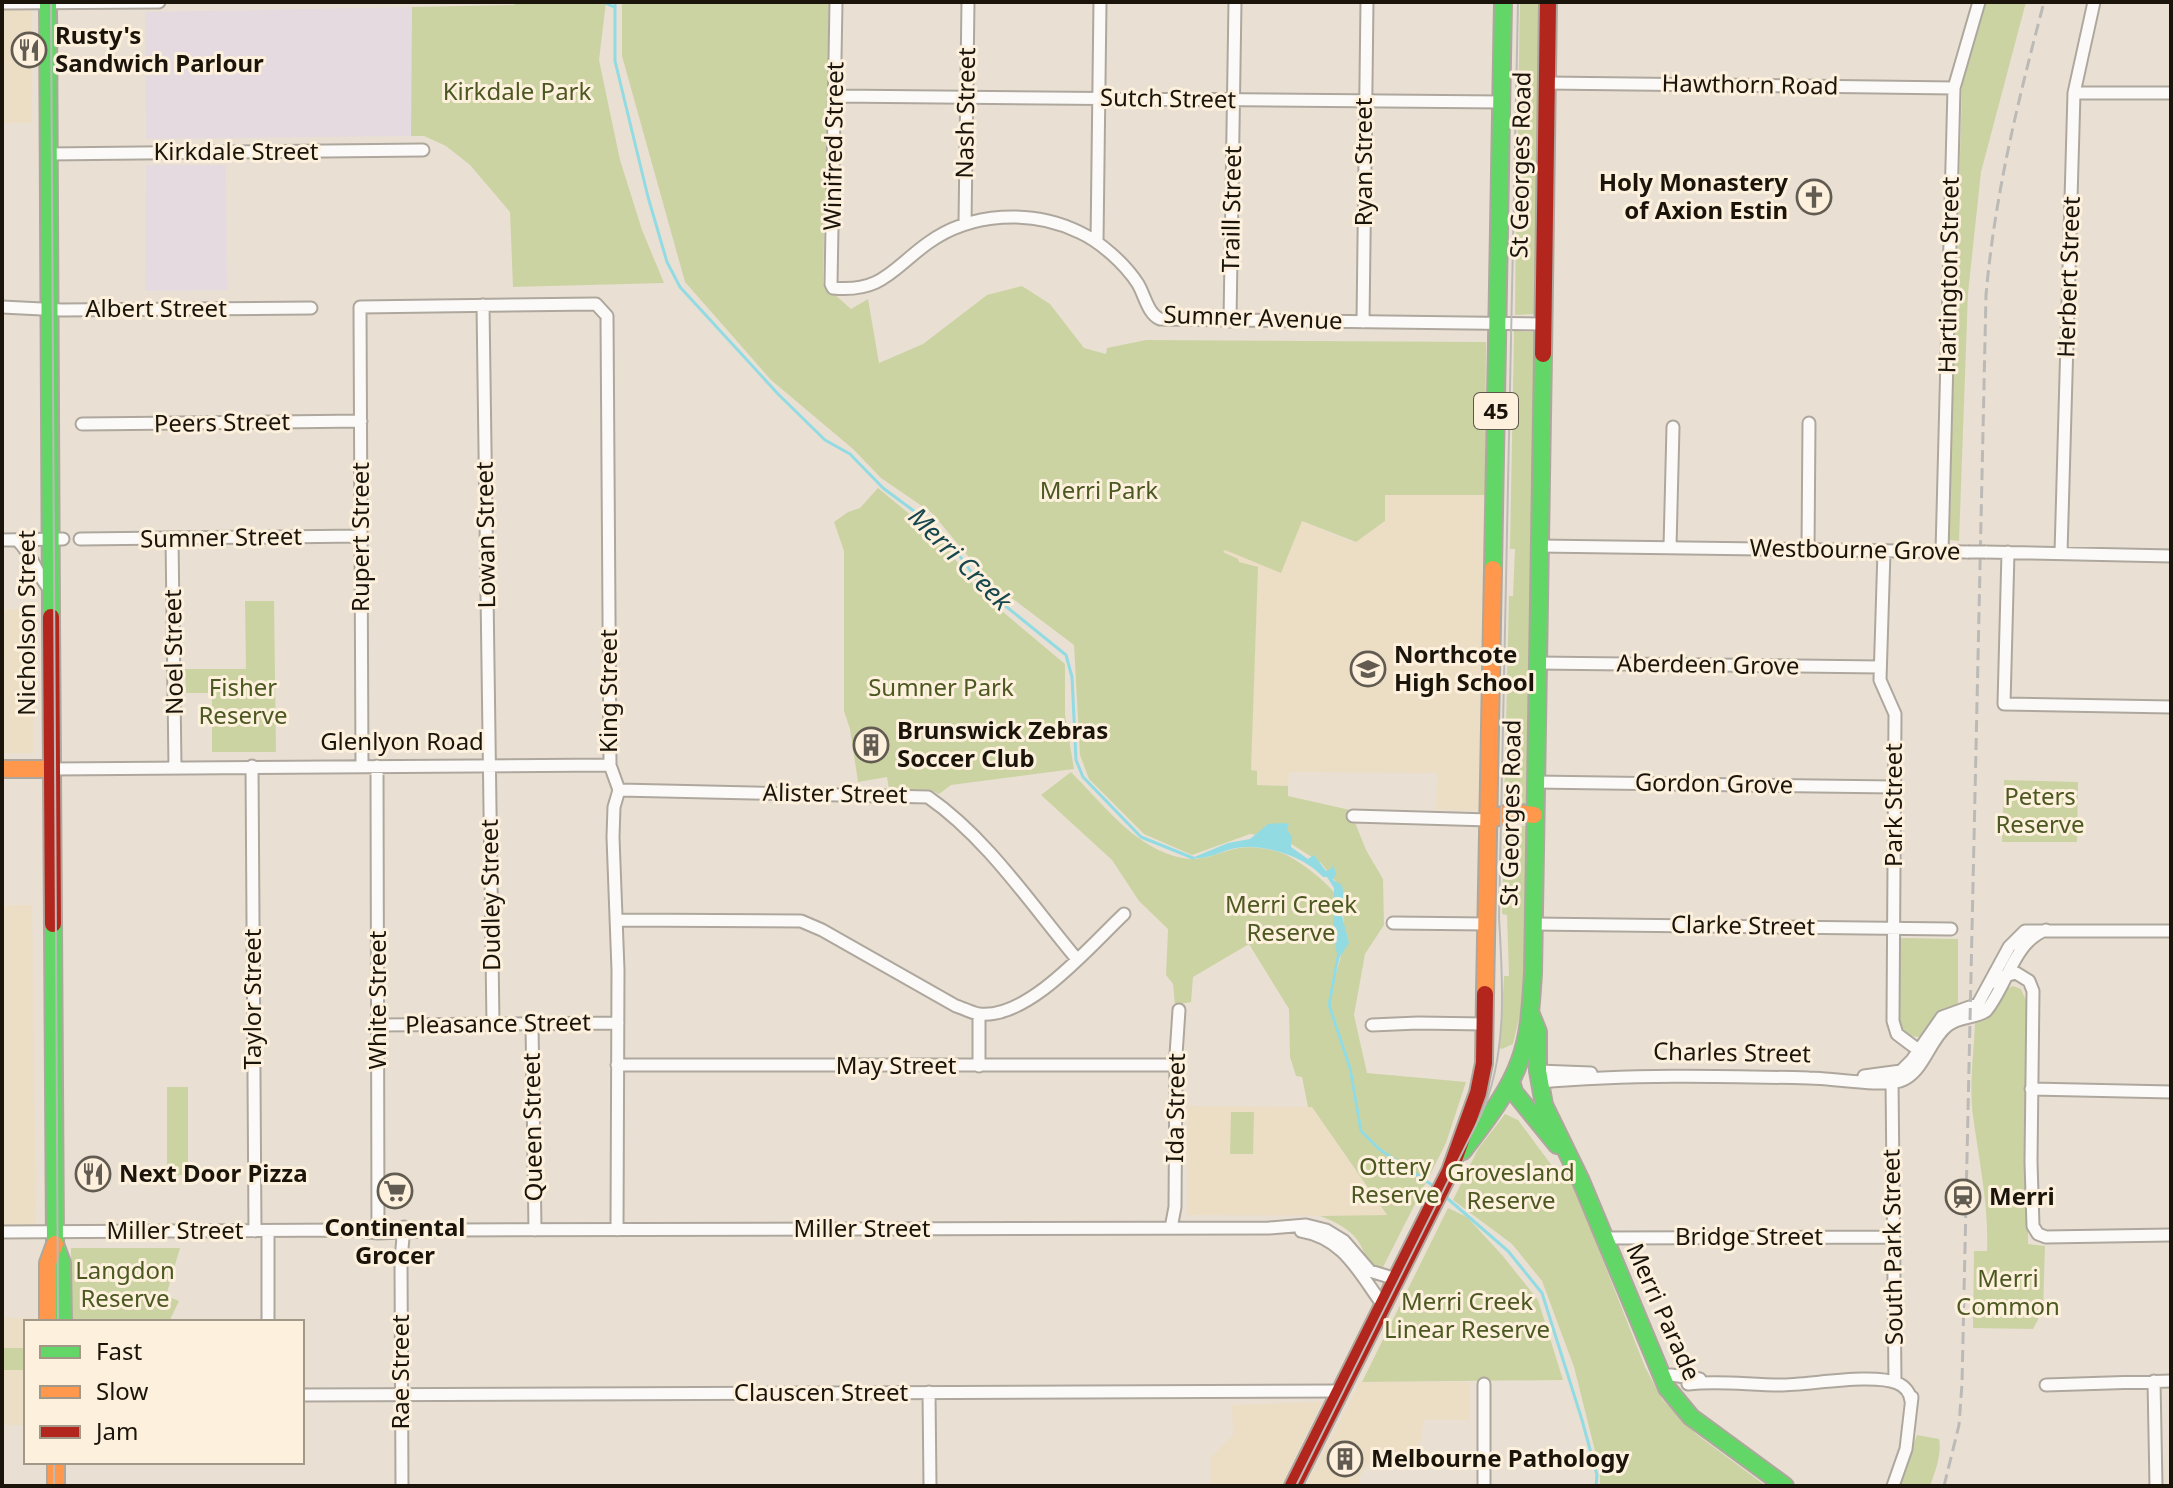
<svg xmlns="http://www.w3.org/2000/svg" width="2173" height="1488" font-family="'Noto Sans',sans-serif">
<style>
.built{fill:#ecddc5}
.industrial{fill:#e5dae0}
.green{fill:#ccd3a3}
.water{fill:#92dbe3}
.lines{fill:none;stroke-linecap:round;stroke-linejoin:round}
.stream{stroke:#92dbe3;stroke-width:3}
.street-casing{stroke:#aea79d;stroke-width:15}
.fast-casing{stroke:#aea79d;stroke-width:20}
.slow-casing{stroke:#aea79d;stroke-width:20}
.jam-casing{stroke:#aea79d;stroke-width:20}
.street{stroke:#fcfaf8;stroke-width:11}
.fast{stroke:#63d668;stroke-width:16}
.slow{stroke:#ff974d;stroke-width:16}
.jam{stroke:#b3261e;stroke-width:16}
.tram{stroke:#bcbab7;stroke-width:2}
.rail{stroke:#bcbab7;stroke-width:3;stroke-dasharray:12 6;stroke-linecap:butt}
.street-bridge-casing{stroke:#aea79d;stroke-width:15;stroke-linecap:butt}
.street-bridge{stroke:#fcfaf8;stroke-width:11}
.labels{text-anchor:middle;stroke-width:6;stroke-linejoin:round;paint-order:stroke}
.shield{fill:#fdf0dc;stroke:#5e564a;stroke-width:2}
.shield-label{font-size:22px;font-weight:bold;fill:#1a140b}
.poi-label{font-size:24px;font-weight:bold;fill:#1a140b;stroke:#fdf0dc;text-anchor:start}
.street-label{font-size:24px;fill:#1a140b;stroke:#fdf0dc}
.park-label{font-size:24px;fill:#4c5821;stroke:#fdf0dc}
.water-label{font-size:26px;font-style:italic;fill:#16474e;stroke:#fdf0dc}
</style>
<rect width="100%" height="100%" fill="#e9e0d3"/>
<path class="built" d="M2,2H32V123H2Z
M1385,495H1485L1479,811L1436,810L1437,773L1289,772L1288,786L1257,785L1251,771L1247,566L1223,552L1246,498L1352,542Z
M36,609L33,753H2V610Z
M32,905L36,1225H2V906Z
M1188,1106L1312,1107L1387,1216L1187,1215Z
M2,1318H40V1322H26V1425H2Z
M1360,1382H1470V1420H1424L1418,1455L1373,1456L1360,1476L1359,1486H1306Z
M1322,1402L1281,1486H1210L1211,1457L1233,1435L1232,1405Z"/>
<path class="industrial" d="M412,7L411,136L146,139L145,12Z
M146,165H226L227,290L145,291Z"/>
<path class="green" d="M516,2H606L599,60L620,160L642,230L664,283L513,287L510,212L470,165L446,146L424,136H411L412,7L514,5Z
M622,2H829L823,284L851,309L868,299L879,363L923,344L987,295L1022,286L1050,304L1084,348L1106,354L1107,348L1146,340L1486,342L1485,495H1385V521L1356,542L1302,521L1281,573L1225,550L1223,552L1238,559L1239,562L1258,567L1251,770L1257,771V785L1288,786V796L1350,810L1366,850L1383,879L1384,925L1365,954L1354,1015L1367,1073L1466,1082L1446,1143L1382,1269L1366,1262C1363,1236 1342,1224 1320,1216L1387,1215L1312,1107H1308L1302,1077L1296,1076L1290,1057L1289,1009L1249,944L1193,977L1191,1002L1175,1005L1173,984L1166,975L1168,929L1139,901L1112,860L1041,795L1071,772C1102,803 1131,843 1174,856C1203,864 1213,853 1239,848C1253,846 1269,849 1282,853C1296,858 1337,888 1340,903C1345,931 1336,956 1334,982L1345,940L1341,888L1321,863L1282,838L1250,834L1192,855L1144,834L1089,779L1080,755L1074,645L988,580L932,513L881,478L853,449L771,380L685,282L622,56Z
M1520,2H1544L1538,314L1515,315L1516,215H1521L1522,168H1517Z
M1986,2H2026L1981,172L1968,293L1959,541L1949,540L1962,86Z
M1514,331L1538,332L1529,808H1504L1509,596H1513L1515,549H1510Z
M878,488L942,541L978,591L1065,664V715L1074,769L951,785L939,794L930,790L889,789L887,777L858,782L850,729L844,711V551L834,522L848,512L860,508Z
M245,601H274L276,752H212V693H186L185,669H246Z
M2004,780L2078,782L2077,842H2002Z
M1504,826H1528L1526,989L1513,1044L1502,1049L1500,1048L1504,976H1509L1507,915L1502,914Z
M1900,938L1958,939V1004L1941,1010L1922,1037C1909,1038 1904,1032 1899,1021Z
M2013,986L2021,989L2028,1005V1244L2045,1246L2043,1310L2033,1329L1973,1328L1974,1251H1987C1989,1206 1979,1161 1973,1116C1969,1086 1974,1052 1975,1022L1983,1020L2004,990Z
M167,1087H188V1167H182V1175H174L173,1167H167Z
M1231,1112H1254L1253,1154H1230Z
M1505,1114L1518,1120L1555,1170L1556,1167L1574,1187L1645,1367L1662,1399L1696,1434L1766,1486H1600V1471L1574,1367L1542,1281L1512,1244L1453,1200L1478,1149Z
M1448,1208L1467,1217L1502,1255L1538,1300L1563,1380L1362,1382Z
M71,1248H180L166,1296L179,1301L169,1322H71Z
M2,1348H26V1370H2Z
M1917,1435L1939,1439C1942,1454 1935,1472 1930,1486H1899Z"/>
<path class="water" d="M1283,823L1289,824L1287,830L1292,837L1291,847L1308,859L1314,855L1326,871L1332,868L1333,864L1336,874L1333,880L1342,885L1345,903L1342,916L1349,943L1338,960L1333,932L1334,888L1327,877H1323C1306,857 1264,843 1236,848C1220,851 1208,860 1192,858L1228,843L1250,839L1268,824Z"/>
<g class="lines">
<path class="stream" d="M603,2L614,7
M615,2V61L648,197L667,262L680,287L779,395L825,440L850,454L883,488L918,514L949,541L982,587L1066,655L1072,677L1076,760L1083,777L1141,837L1193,858
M1338,957L1329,1005L1350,1068L1361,1131L1379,1149L1435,1187
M1447,1198L1508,1251L1542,1293L1582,1420L1597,1475L1596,1486"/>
<g class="street-casing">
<path id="street" d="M836,2L831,284L833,288C882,293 893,268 928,243C971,212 1032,209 1079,232C1101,242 1125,264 1138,284C1145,296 1148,314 1160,319L1542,324
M2,3L159,2
M1547,83L1954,88
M2074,93H2171
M835,96L1501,102
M48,154L423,150
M965,223L968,2
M1097,242L1100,2
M483,305L493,1024
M2,307L62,310L311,308
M1230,321L1235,2
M1363,322L1367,2
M82,424L361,421
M172,538L175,767
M80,539L361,536
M2,540L63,539
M17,540C33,554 36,575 51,591
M1539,546L1968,552
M1670,547L1673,427
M1808,549L1809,423
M1884,551L1880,680L1895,714L1893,1021L1897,1034L1925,1055
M1942,552L1954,88L1979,2
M1985,552L2171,556
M2008,552L2004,704L2171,707
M2061,553L2074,93L2094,2
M1537,663L1880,667
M252,766L255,1231
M362,766L360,307L596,304L607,316L610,765L619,790L614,807L613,837L618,970L617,1230
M377,766L378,1233
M52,769L610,765
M1535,782L1894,787
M619,790L928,797C987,838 1030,903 1076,958
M1353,816L1489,820
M617,920L801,921L822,930L956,1006C963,1008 972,1013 979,1014C1028,1020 1090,946 1124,914
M1393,923L1487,924
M1534,924L1951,929
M1991,983L2000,977L2016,973L2029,981L2033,991L2031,1162L2033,1226L2038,1234L2046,1237L2171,1235
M979,1014V1066
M532,1024L535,1230
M378,1025L618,1023
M1372,1025L1418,1023L1485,1024
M617,1065H1176
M1538,1071L1591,1073
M1864,1076L1901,1071L1912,1060L1942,1017L1978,1004L2009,947L2025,931H2171
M1892,1079L1895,1382
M1539,1082C1629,1074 1719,1076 1809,1078C1831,1078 1883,1087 1900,1081C1923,1074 1929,1040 1947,1026C1958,1016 1974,1019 1986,1011C2007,986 2014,941 2046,930
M2031,1089L2171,1092
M1171,1228L1175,1207L1176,1055L1179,1010
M268,1231V1322
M1301,1231C1344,1238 1359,1273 1383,1305
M2,1232L349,1230L378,1233L455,1230L1269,1228L1306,1225L1326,1230L1344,1241L1370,1271L1396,1279
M1605,1238L1893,1237
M1661,1377L1671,1375L1700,1379
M2154,1381L2156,1486
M1688,1384C1719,1380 1749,1385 1780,1385C1810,1385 1872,1373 1897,1383C1905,1386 1910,1393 1911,1401
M2046,1385L2171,1381
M929,1392L930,1486
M302,1395L1341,1391
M402,1486L401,1259L404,1227
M1484,1486V1384
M1893,1486L1906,1449L1912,1397"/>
</g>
<g class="fast-casing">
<path id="fast" d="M48,2L51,617
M1493,569L1503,2
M53,924L55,1244L62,1263L63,1322
M1530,1012L1538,1032V1071L1544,1105L1581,1181L1667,1388L1691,1417L1785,1486
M1511,1081L1514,1092L1557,1145
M1463,1151C1484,1123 1508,1094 1520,1060C1530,1033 1531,1002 1533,973L1543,354"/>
</g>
<g class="slow-casing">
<path id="slow" d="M2,769H52
M1489,820L1511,812L1534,815
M1485,994L1493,569
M48,1322V1263L55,1244
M56,1462V1486"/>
</g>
<g class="jam-casing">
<path id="jam" d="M1543,354L1548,2
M51,617L53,924
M1293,1486L1450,1171L1478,1093L1484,1063L1485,994"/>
</g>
<use href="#street" class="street"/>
<use href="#fast" class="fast"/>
<use href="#slow" class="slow"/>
<use href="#jam" class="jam"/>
<path class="tram" d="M51,2L58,1322
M54,1462V1486
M1296,1486L1480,1117C1508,1057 1503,983 1499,918L1518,2"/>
<path class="rail" d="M1944,1486L1959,1425L1962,1384L1986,295C1995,193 2018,101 2044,2"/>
<g class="street-bridge-casing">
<path id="street-bridge" d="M1968,552H1985"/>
</g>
<use href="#street-bridge" class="street-bridge"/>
</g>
<defs>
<g id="restaurant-ring" transform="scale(1.8)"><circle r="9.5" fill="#fdf0dc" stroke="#625b51" stroke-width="1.5"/><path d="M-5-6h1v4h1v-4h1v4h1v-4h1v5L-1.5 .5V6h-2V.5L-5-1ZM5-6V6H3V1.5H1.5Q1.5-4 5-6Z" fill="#625b51"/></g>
<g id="church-ring" transform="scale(1.8)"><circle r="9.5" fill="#fdf0dc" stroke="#625b51" stroke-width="1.5"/><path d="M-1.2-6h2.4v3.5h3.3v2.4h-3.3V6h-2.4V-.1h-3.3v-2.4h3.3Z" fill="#625b51"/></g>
<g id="school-ring" transform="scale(1.8)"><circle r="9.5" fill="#fdf0dc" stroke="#625b51" stroke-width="1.5"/><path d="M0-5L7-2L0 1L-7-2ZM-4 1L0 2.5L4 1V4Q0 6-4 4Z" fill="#625b51"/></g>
<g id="building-ring" transform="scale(1.8)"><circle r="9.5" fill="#fdf0dc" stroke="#625b51" stroke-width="1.5"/><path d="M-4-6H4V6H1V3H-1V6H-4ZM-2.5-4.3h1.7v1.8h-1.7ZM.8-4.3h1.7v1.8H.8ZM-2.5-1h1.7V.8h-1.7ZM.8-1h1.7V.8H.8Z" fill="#625b51"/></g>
<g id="supermarket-ring" transform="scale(1.8)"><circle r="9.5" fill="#fdf0dc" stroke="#625b51" stroke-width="1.5"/><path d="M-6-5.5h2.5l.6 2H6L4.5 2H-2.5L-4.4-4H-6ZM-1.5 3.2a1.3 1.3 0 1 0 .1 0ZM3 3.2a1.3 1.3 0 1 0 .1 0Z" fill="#625b51"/></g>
<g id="station-ring" transform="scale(1.8)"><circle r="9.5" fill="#fdf0dc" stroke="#625b51" stroke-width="1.5"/><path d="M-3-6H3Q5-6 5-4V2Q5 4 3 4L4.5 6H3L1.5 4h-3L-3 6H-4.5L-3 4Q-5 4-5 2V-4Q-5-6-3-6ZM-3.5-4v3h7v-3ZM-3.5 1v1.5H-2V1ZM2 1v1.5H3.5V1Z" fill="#625b51"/></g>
</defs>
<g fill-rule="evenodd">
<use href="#restaurant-ring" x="29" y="50"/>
<use href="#church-ring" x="1814" y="197"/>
<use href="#school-ring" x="1368" y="669"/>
<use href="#building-ring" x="871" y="745"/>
<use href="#restaurant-ring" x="93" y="1174"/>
<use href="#supermarket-ring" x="395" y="1191"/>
<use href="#station-ring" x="1963" y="1197"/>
<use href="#building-ring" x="1345" y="1459"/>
</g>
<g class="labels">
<rect class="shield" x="1474" y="393" width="44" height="36" rx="6"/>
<g class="shield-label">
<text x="1496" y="419">45</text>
</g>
<g class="poi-label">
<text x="55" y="44">Rusty's<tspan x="55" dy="28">Sandwich Parlour</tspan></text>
<text x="1788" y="191" text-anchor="end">Holy Monastery<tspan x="1788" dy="28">of Axion Estin</tspan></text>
<text x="1394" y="663">Northcote<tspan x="1394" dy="28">High School</tspan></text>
<text x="897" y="739">Brunswick Zebras<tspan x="897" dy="28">Soccer Club</tspan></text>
<text x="119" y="1182">Next Door Pizza</text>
<text x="1989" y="1205">Merri</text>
<text x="395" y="1236" text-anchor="middle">Continental<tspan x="395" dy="28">Grocer</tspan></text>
<text x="1371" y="1467">Melbourne Pathology</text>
</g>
<g class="street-label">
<text transform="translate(1750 85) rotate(1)" y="8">Hawthorn Road</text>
<text transform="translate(1168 99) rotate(1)" y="8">Sutch Street</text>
<text transform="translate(966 113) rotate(-89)" y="8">Nash Street</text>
<text transform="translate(834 146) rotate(-89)" y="8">Winifred Street</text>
<text x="236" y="160">Kirkdale Street</text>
<text transform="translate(1364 162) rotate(-90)" y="8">Ryan Street</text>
<text transform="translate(1521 165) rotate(-89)" y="8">St Georges Road</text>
<text transform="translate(1232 209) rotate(-89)" y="8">Traill Street</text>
<text transform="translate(1949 275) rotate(-89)" y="8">Hartington Street</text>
<text transform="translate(2069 277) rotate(-88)" y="8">Herbert Street</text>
<text x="156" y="317">Albert Street</text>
<text transform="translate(1253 318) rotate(2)" y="8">Sumner Avenue</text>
<text transform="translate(222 423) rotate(-1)" y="8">Peers Street</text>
<text transform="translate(486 535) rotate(-91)" y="8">Lowan Street</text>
<text transform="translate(361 537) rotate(-90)" y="8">Rupert Street</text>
<text transform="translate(221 538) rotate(-1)" y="8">Sumner Street</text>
<text transform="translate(1855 550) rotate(1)" y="8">Westbourne Grove</text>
<text transform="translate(27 623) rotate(-90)" y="8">Nicholson Street</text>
<text transform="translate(174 652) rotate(-91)" y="8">Noel Street</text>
<text transform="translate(1708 665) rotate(1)" y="8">Aberdeen Grove</text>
<text transform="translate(609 691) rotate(-90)" y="8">King Street</text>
<text x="402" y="750">Glenlyon Road</text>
<text transform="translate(1714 784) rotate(1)" y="8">Gordon Grove</text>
<text transform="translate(835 794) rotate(1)" y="8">Alister Street</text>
<text transform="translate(1894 805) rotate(-90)" y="8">Park Street</text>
<text transform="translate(1511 813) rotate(-89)" y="8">St Georges Road</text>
<text transform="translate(491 895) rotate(-91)" y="8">Dudley Street</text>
<text transform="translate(1743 926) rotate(1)" y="8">Clarke Street</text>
<text transform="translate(253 999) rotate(-90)" y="8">Taylor Street</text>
<text transform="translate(378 1000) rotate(-90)" y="8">White Street</text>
<text transform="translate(498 1024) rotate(-1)" y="8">Pleasance Street</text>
<text transform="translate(1732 1053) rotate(1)" y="8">Charles Street</text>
<text x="896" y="1074">May Street</text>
<text transform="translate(1176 1108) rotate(-89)" y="8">Ida Street</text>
<text transform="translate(533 1127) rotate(-91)" y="8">Queen Street</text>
<text x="862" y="1237">Miller Street</text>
<text x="175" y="1239">Miller Street</text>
<text x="1749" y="1245">Bridge Street</text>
<text transform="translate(1893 1247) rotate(-91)" y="8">South Park Street</text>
<text transform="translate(1663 1312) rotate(66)" y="8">Merri Parade</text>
<text transform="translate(401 1372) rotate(-90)" y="8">Rae Street</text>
<text x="821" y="1401">Clauscen Street</text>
</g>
<g class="park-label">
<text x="517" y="100">Kirkdale Park</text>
<text x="1099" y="499">Merri Park</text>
<text x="243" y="696">Fisher<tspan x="243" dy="28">Reserve</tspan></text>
<text x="941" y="696">Sumner Park</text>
<text x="2040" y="805">Peters<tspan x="2040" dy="28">Reserve</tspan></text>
<text x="1291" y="913">Merri Creek<tspan x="1291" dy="28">Reserve</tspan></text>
<text x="1395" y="1175">Ottery<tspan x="1395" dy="28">Reserve</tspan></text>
<text x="1511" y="1181">Grovesland<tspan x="1511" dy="28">Reserve</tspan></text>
<text x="125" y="1279">Langdon<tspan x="125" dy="28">Reserve</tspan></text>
<text x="2008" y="1287">Merri<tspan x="2008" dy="28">Common</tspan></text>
<text x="1467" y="1310">Merri Creek<tspan x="1467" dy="28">Linear Reserve</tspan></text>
</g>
<g class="water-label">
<text transform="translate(960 559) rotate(45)" y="9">Merri Creek</text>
</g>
</g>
<rect width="2173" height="1488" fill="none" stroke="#1a140b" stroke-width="8"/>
<rect x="24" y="1320" width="280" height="144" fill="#fdf0dc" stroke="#a29888" stroke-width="2"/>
<rect x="40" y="1346" width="40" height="12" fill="#63d668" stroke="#a29888" stroke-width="2"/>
<text x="96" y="1360" font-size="24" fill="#1a140b">Fast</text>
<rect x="40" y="1386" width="40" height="12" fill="#ff974d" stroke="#a29888" stroke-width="2"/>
<text x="96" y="1400" font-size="24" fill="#1a140b">Slow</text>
<rect x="40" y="1426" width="40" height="12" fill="#b3261e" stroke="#a29888" stroke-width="2"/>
<text x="96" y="1440" font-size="24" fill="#1a140b">Jam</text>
</svg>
